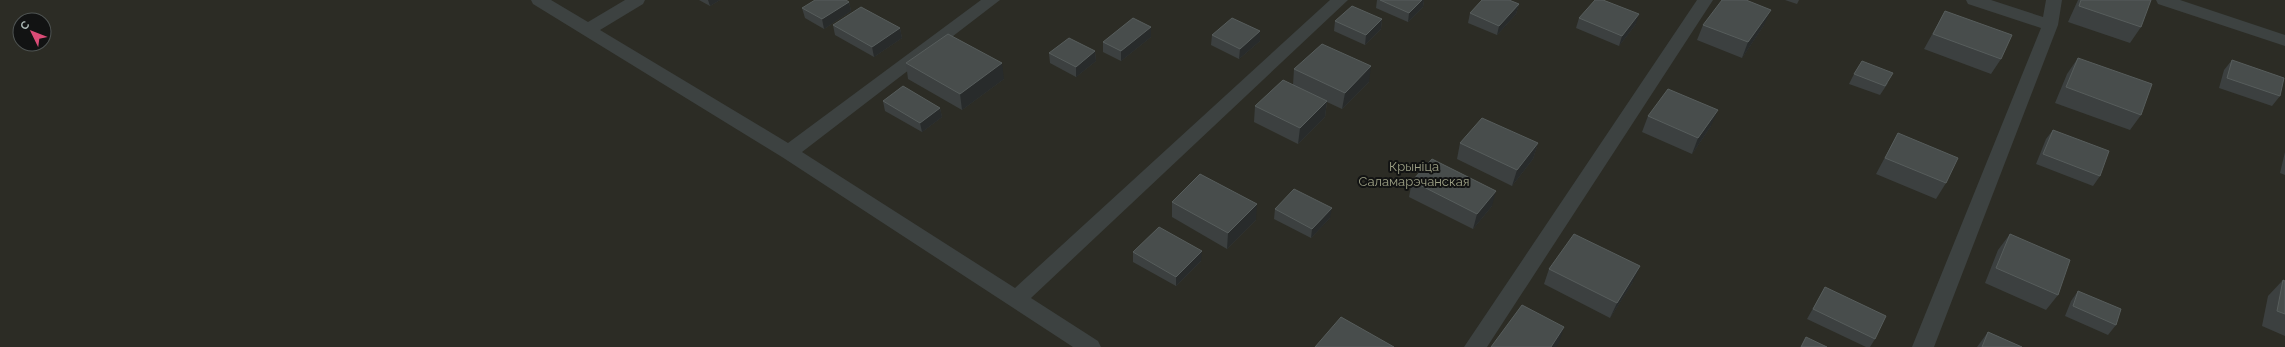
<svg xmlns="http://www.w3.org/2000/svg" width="2285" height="347" font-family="Raleway,sans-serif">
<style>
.green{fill:#2c2c25;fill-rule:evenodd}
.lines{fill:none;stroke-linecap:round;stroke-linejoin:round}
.service{fill:#3d4241;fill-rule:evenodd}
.wall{fill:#3c4040}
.shaded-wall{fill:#282b2b}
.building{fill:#484d4c;stroke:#575d5c}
.labels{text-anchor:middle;stroke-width:4;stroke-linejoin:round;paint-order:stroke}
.park-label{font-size:13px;fill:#9c9f84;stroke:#121313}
</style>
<rect width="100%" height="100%" fill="#171818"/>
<path class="green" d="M0,0H2285V347H0ZM20,20H44V44H20Z"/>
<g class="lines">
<path class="service" d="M531,0H551L588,22L625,0H645L643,4L600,30L788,143L981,0H1000L802,152L1015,288L1330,0H1348L1031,298L1098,341L1101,347H1073L782,157L533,4Z
M1697,0H1713L1487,347H1464Z
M1966,0H1991L2043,17L2046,0H2062L2058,25L1934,347H1912L2041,28L1968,4Z
M2156,0H2180L2285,35V46L2158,4Z"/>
</g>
<path class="wall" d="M699,0H720L710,6Z
M1377,0H1424L1423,7L1408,22L1376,8Z
M1785,0H1799L1797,4Z
M2078,0H2150L2141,27L2130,43L2068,22Z
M849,2L851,11L824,29L805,18L802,8Z
M1519,4L1516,14L1497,35L1468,23L1470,13Z
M1945,11L2001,59L1991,74L1924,49Z
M1579,18L1636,24L1619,46L1576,28Z
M1382,19L1381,29L1365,45L1334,31L1335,21Z
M833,25L900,28L902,38L874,57L835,35Z
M1703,25H1764L1742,58L1697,40Z
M1260,31V41L1239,59L1211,45L1212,35Z
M1151,37L1121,61L1103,52V42Z
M1095,51L1096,61L1076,77L1050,63L1049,53Z
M2078,58L2141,115L2130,130L2055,103L2067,74Z
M2232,60L2280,96L2272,106L2219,88L2224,70Z
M906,63L1004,79L962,110L908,79Z
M1294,69L1369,82L1342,109L1327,102L1325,117L1298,144L1254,122L1255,106L1293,85Z
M1854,74L1888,83L1880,95L1849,84Z
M883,101L940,108L942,117L922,132L885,111Z
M1648,116L1711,126L1692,154L1642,132Z
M2053,130L2100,176L2093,186L2036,164L2046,139Z
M1898,133L1946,183L1936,199L1876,174Z
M1460,143H1538L1533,159L1512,186L1457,159Z
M2285,152V175L2280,173Z
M1412,181L1492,206L1473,229L1409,197Z
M1172,202L1256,220L1227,249L1172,217Z
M1275,209L1330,218L1311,238L1274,219Z
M2010,234L2058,295L2046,310L1985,283L1998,250Z
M1133,252L1201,261L1176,286L1133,262Z
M1549,269L1633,282L1610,318L1544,284Z
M2283,280L2285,281V336L2262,326L2268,296Z
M1825,287L1875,339L1870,347H1866L1807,319Z
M2078,291L2116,325L2108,335L2065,316L2071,301Z
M1988,332L2022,347H1977Z"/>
<path class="shaded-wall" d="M708,0H720L710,6Z
M1422,0H1424L1423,7L1408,22L1409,13Z
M849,2L851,11L824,29L822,19Z
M1519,4L1516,14L1497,35L1499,26Z
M1771,10L1764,25L1742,58L1748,42Z
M1639,14L1636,24L1619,46L1622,36Z
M1382,19L1381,29L1365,45L1366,35Z
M1151,27V37L1121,61V51Z
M900,28L902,38L874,57L872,47Z
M1260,31V41L1239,59L1240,49Z
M1095,51L1096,61L1076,77V67Z
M1002,63L1004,79L962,110L960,94Z
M1371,66L1369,82L1342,109L1345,93Z
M1327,101L1325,117L1298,144L1300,128Z
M940,108L942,117L922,132L920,123Z
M1718,110L1711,126L1692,154L1698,138Z
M1538,143L1533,159L1512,186L1517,170Z
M1496,191L1492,206L1473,229L1477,214Z
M1257,204L1256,220L1227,249L1228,233Z
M1332,208L1330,218L1311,238L1312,229Z
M1202,251L1201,261L1176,286V277Z
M1640,266L1633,282L1610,318L1617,303Z
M1564,327L1559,343L1556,347H1551Z"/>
<path class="building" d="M815,0H846L849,2L822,19L802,8Z
M1380,0H1422L1409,13Z
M1482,0H1509L1519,4L1499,26L1470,13Z
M1595,0H1603L1639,14L1622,36L1579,18Z
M1722,0H1746L1771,10L1748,42L1703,25Z
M2081,0H2151L2141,27L2079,6Z
M1352,6L1382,19L1366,35L1335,21Z
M861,7L900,28L872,47L833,25Z
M1945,11L2012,35L2001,59L1933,34Z
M1133,18L1151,27L1121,51L1103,42Z
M1232,18L1260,31L1240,49L1212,35Z
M948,34L1002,63L960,94L906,63Z
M1069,38L1095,51L1076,67L1049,53Z
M1322,44L1371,66L1345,93L1294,69Z
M2078,58L2152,84L2141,115L2066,87Z
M2232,60L2284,78L2280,96L2227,78Z
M1862,61L1893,73L1885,86L1854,74Z
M1283,80L1327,101L1300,128L1255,106Z
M903,86L940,108L920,123L883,101Z
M1668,89L1718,110L1698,138L1648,116Z
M1482,118L1538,143L1517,170L1460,143Z
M2053,130L2109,151L2100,176L2043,154Z
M1898,133L1958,158L1946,183L1885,158Z
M1432,159L1496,191L1477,214L1412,181Z
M1200,174L1257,204L1228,233L1172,202Z
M1294,189L1332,208L1312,229L1275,209Z
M1159,227L1202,251L1176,277L1133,252Z
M1574,234L1640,266L1617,303L1549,269Z
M2010,234L2070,260L2058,295L1996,268Z
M2283,280L2285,281V314L2277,311Z
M1825,287L1886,316L1875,339L1813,309Z
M2078,291L2121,309L2116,325L2073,306Z
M1522,305L1564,327L1551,347H1491Z
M1341,317L1394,347H1315Z
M1988,332L2022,347H1982Z
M1806,337L1827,347H1801Z"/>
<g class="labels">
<g class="park-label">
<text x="1414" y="171">Крыніца<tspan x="1414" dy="15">Саламарэчанская</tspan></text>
</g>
</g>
<g transform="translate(32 32) rotate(313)"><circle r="19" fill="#121313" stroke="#4f5453"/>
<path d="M0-3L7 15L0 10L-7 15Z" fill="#db4c77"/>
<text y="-6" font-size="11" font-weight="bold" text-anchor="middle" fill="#aab6b3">С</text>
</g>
</svg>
